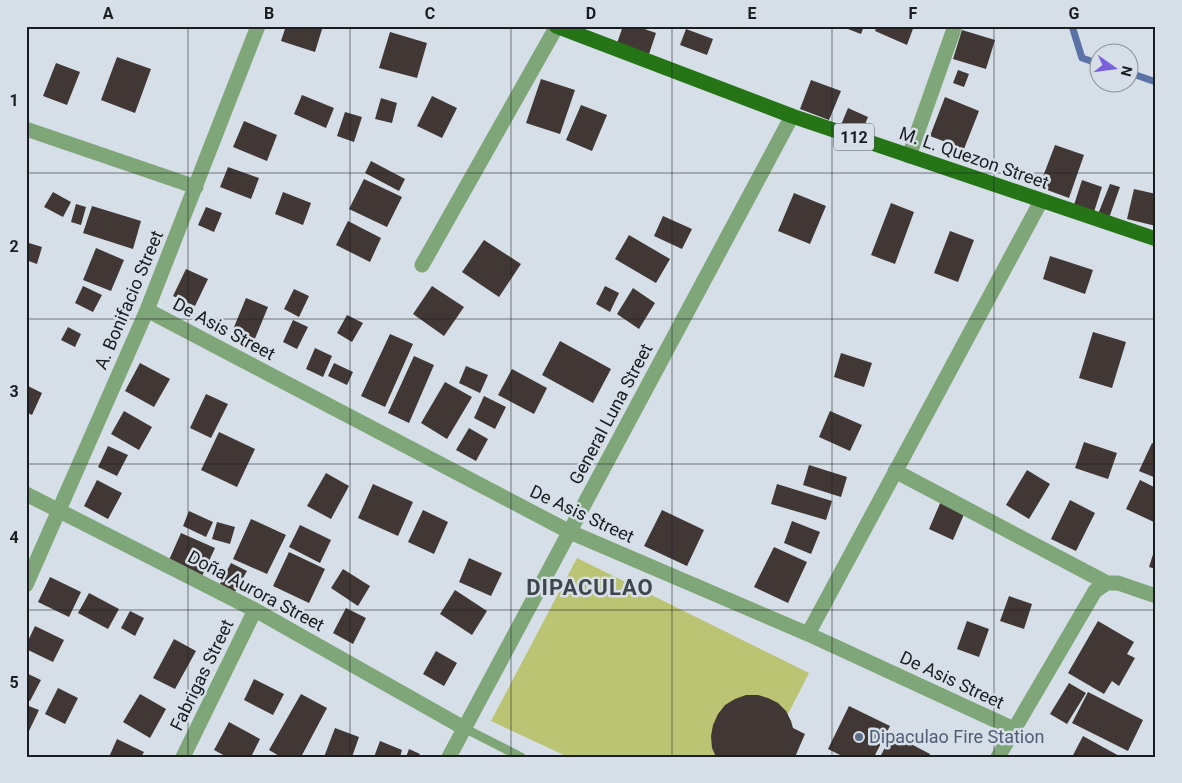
<svg xmlns="http://www.w3.org/2000/svg" width="1182" height="783" font-family="Roboto,sans-serif">
<style>
.green{fill:#bbc472}
.lines{fill:none;stroke-linecap:round;stroke-linejoin:round}
.stream{stroke:#5a72a6;stroke-width:7}
.building{fill:#413735}
.lane{stroke:#7fa678;stroke-width:9}
.street{stroke:#7fa678;stroke-width:15}
.primary{stroke:#257416;stroke-width:15}
.grid{fill:none;stroke:#1a1d20;stroke-width:1;stroke-opacity:0.55}
.service-dot{fill:#5c6f8a;stroke:#d6dfe7;stroke-width:2}
.labels{text-anchor:middle;stroke-width:5;stroke-linejoin:round;paint-order:stroke}
.shield{fill:#d6dfe7;stroke:#52575c;stroke-width:1}
.shield-label{font-size:16px;font-weight:bold;fill:#1a1d20}
.street-label{font-size:18px;fill:#1a1d20;stroke:#d6dfe7}
.service-label{font-size:18px;fill:#4e5e75;stroke:#d6dfe7;text-anchor:start}
.district-label{font-size:22px;font-weight:bold;letter-spacing:1px;fill:#3f474d;stroke:#d6dfe7}
.neatline{fill:none;stroke:#1a1d20;stroke-width:2}
.grid-label{font-size:16px;text-anchor:middle;font-weight:bold;fill:#1a1d20}
</style>
<rect width="100%" height="100%" fill="#d6dfe7"/>
<path class="green" d="M577,558L809,673L766,757H568L491,721Z"/>
<g class="lines">
<path class="stream" d="M1072,26L1082,58L1100,64
M1130,73L1156,82"/>
</g>
<path class="building" d="M286,26H323L315,52L281,41Z
M623,26H636L656,33L648,57L616,46Z
M840,26H864L861,34Z
M877,26H914L907,45L875,31Z
M686,29L713,39L707,55L680,45Z
M962,30L995,40L986,69L953,59Z
M390,32L427,43L417,78L379,68Z
M117,57L151,69L135,113L101,100Z
M56,63L80,72L67,105L43,96Z
M958,70L969,74L964,87L953,83Z
M541,79L575,90L560,134L526,123Z
M811,80L841,91L829,120L800,109Z
M302,95L334,108L326,128L294,114Z
M432,96L457,108L442,138L417,126Z
M945,97L979,111L964,149L930,136Z
M381,98L397,103L392,123L375,119Z
M581,105L607,115L592,151L566,140Z
M848,108L868,117L861,134L841,125Z
M345,112L362,117L354,142L337,136Z
M244,121L277,135L267,161L233,147Z
M1055,145L1084,155L1069,198L1039,187Z
M371,161L405,179L399,191L365,173Z
M228,167L259,178L251,199L220,187Z
M364,179L402,197L387,227L349,209Z
M1082,180L1102,187L1093,215L1073,208Z
M1110,184L1120,187L1109,218L1098,214Z
M1134,189L1156,194V226L1127,219Z
M53,192L71,202L63,217L44,207Z
M283,192L311,203L303,225L275,214Z
M794,193L826,206L810,244L778,231Z
M891,203L914,212L895,264L871,255Z
M76,204L86,207L81,225L71,222Z
M92,206L141,221L133,249L83,233Z
M206,207L222,213L214,232L198,225Z
M663,216L692,229L682,249L654,236Z
M348,221L381,238L370,262L336,245Z
M950,231L974,240L958,282L934,273Z
M629,235L670,259L656,283L615,259Z
M484,240L521,264L499,297L462,272Z
M29,243L42,247L37,264L26,260V251Z
M96,248L124,260L111,291L83,280Z
M1050,256L1093,270L1085,294L1043,279Z
M186,269L208,279L195,306L173,296Z
M83,286L102,295L93,312L75,303Z
M432,286L464,307L444,336L413,314Z
M605,286L619,293L610,312L596,304Z
M633,288L655,303L639,329L617,314Z
M294,289L309,296L299,317L284,309Z
M246,298L268,307L254,341L232,332Z
M347,315L363,323L352,342L337,333Z
M293,320L308,327L297,349L283,342Z
M68,327L81,334L75,347L61,340Z
M1093,332L1126,342L1112,388L1079,378Z
M390,334L413,344L385,407L361,396Z
M560,341L611,369L593,403L542,375Z
M315,348L332,356L323,377L306,369Z
M841,353L872,363L864,387L834,377Z
M414,356L434,365L409,423L388,413Z
M140,363L170,379L154,407L125,391Z
M334,363L353,372L347,385L328,376Z
M466,366L488,375L480,393L459,383Z
M512,369L547,388L534,414L498,395Z
M445,382L472,397L447,439L421,423Z
M26,385L42,393L32,415L26,412Z
M206,394L228,404L211,438L190,428Z
M484,396L506,407L495,429L474,418Z
M124,411L152,427L139,450L111,434Z
M830,411L862,425L850,451L819,437Z
M469,428L488,439L476,461L456,450Z
M219,432L255,449L237,487L201,470Z
M1084,442L1117,453L1108,479L1075,468Z
M1152,443L1156,445V478L1139,471Z
M108,446L128,455L117,476L98,467Z
M809,465L847,477L841,497L803,485Z
M1027,470L1050,484L1029,519L1006,505Z
M326,473L349,486L331,519L307,506Z
M97,480L122,493L108,519L84,506Z
M1140,480L1156,488V523L1126,509Z
M373,484L413,502L398,536L358,518Z
M777,484L832,501L826,520L771,504Z
M1070,500L1095,513L1076,551L1051,539Z
M941,501L965,512L953,540L929,529Z
M423,510L448,522L434,554L408,542Z
M662,510L704,530L687,566L644,546Z
M189,511L213,522L206,537L183,526Z
M251,519L286,535L267,574L233,559Z
M792,521L820,532L811,554L784,543Z
M217,522L235,527L230,544L212,539Z
M300,525L331,540L320,563L289,547Z
M181,533L215,548L202,576L169,560Z
M1156,545V569L1149,567Z
M774,547L807,562L788,603L754,587Z
M289,552L325,569L309,603L273,586Z
M469,558L502,573L491,596L459,582Z
M231,563L247,571L235,592L220,584Z
M343,569L370,586L358,606L331,588Z
M50,577L81,592L69,617L38,602Z
M455,590L487,611L472,635L440,614Z
M89,593L119,609L108,629L78,613Z
M1009,596L1032,604L1024,629L1000,621Z
M346,608L366,618L353,644L333,633Z
M130,611L144,618L135,636L121,628Z
M967,621L989,629L979,657L957,649Z
M1098,621L1134,642L1127,654L1135,658L1119,686L1112,681L1104,694L1068,673Z
M35,626L64,640L53,662L26,649V645Z
M174,639L196,651L175,689L153,678Z
M436,651L457,663L444,686L423,674Z
M26,673L41,680L30,701L26,699Z
M254,679L284,694L273,715L244,700Z
M1069,683L1086,693L1067,724L1050,714Z
M58,688L78,698L65,724L45,714Z
M1088,692L1143,720L1128,751L1072,723Z
M140,694L166,709L150,738L123,722Z
M301,694L327,708L301,757H281L269,750Z
M746,695H758L768,698L778,703L786,711L791,721L793,728L805,734L795,757H716L712,748L711,736L713,725L718,714L725,705L735,699Z
M26,705L39,710L29,731L26,729Z
M849,706L890,726L874,757H844L828,749Z
M229,722L260,739L251,757H227L214,750Z
M335,728L359,737L352,757H324Z
M892,734L930,754L929,757H880Z
M1083,736L1121,757H1072Z
M117,739L144,752L141,757H109Z
M380,741L402,750L400,757H374Z
M409,749L420,754L418,757H406Z"/>
<g class="lines">
<path class="lane" d="M464,728L521,757"/>
<path class="street" d="M26,129L196,187
M909,156L955,26
M422,265L557,26
M147,310L570,532L808,634L1014,729
M895,471L1107,583
M26,494L255,610L464,728
M26,585L147,310L258,26
M808,634L1041,201
M183,757L255,610
M449,757L792,116
M998,757L1095,591L1107,583H1118L1156,596"/>
<path class="primary" d="M556,26L792,116L1156,239"/>
</g>
<path class="grid" d="M188,26V757M350,26V757M511,26V757M672,26V757M832,26V757M994,26V757M26,173H1156M26,319H1156M26,464H1156M26,610H1156"/>
<circle class="service-dot" cx="859" cy="737" r="5"/>
<g class="labels">
<rect class="shield" x="834" y="123.5" width="40" height="27" rx="4"/>
<g class="shield-label">
<text x="854" y="143">112</text>
</g>
<g class="street-label">
<text transform="translate(974 158) rotate(19)" y="6">M. L. Quezon Street</text>
<text transform="translate(129 300) rotate(-67)" y="6">A. Bonifacio Street</text>
<text transform="translate(224 329) rotate(28)" y="6">De Asis Street</text>
<text transform="translate(611 414) rotate(-62)" y="6">General Luna Street</text>
<text transform="translate(582 514) rotate(25)" y="6">De Asis Street</text>
<text transform="translate(256 591) rotate(28)" y="6">Doña Aurora Street</text>
<text transform="translate(202 675) rotate(-64)" y="6">Fabrigas Street</text>
<text transform="translate(952 680) rotate(25)" y="6">De Asis Street</text>
</g>
<g class="service-label">
<text x="869" y="743">Dipaculao Fire Station</text>
</g>
<g class="district-label">
<text x="590" y="595">DIPACULAO</text>
</g>
</g>
<rect width="1182" height="783" fill="none" stroke="#d6dfe7" stroke-width="55"/>
<g transform="translate(1114 68) rotate(104)"><circle r="24" fill="#d6dfe7" stroke="#8b9197"/>
<path d="M0-4L9 19L0 12L-9 19Z" fill="#7961db"/>
<text y="-8" font-size="14" font-weight="bold" text-anchor="middle" fill="#1a1d20">N</text>
</g>
<rect x="28" y="28" width="1126" height="728" class="neatline"/>
<g class="grid-label">
<text x="108" y="19">A</text>
<text x="269" y="19">B</text>
<text x="430" y="19">C</text>
<text x="591" y="19">D</text>
<text x="752" y="19">E</text>
<text x="913" y="19">F</text>
<text x="1074" y="19">G</text>
<text x="14" y="106">1</text>
<text x="14" y="252">2</text>
<text x="14" y="397">3</text>
<text x="14" y="543">4</text>
<text x="14" y="688">5</text>
</g>
</svg>
